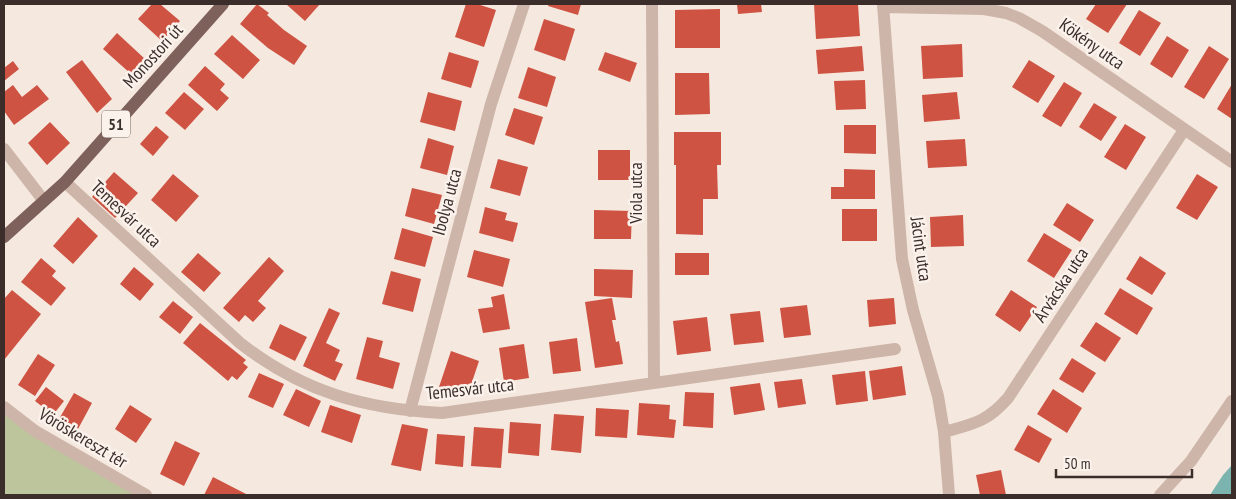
<svg xmlns="http://www.w3.org/2000/svg" width="1236" height="499" font-family="'PT Sans Narrow',sans-serif">
<style>
.green{fill:#bdc59d}
.water{fill:#7bb4af}
.building{fill:#ce5343}
.lines{fill:none;stroke-linecap:round;stroke-linejoin:round}
.minor{stroke:#ceb5a9;stroke-width:12}
.primary{stroke:#7e615a;stroke-width:12}
.labels{text-anchor:middle;stroke-width:5;stroke-linejoin:round;paint-order:stroke}
.shield{fill:#fbf2ec;stroke:#756864;stroke-width:1}
.shield-label{font-size:16px;font-weight:bold;fill:#3b2d2a}
.street-label{font-size:18px;fill:#3b2d2a;stroke:#fbf2ec}
</style>
<rect width="100%" height="100%" fill="#f5e8df"/>
<path class="green" d="M4,411L142,495H4Z"/>
<path class="water" d="M1232,465V495H1210L1223,475Z"/>
<path class="building" d="M152,4H160L180,21L162,41L138,19Z
M257,4L269,13L267,15L284,30L307,46L294,65L268,48L240,24Z
M286,4H320L305,21Z
M466,4H477L496,10L484,47L455,37Z
M549,4H581L578,15L548,6Z
M737,4H761L762,12L738,14Z
M814,4H858L860,36L816,39Z
M1096,4H1127L1108,33L1086,19Z
M720,9V48H675V10Z
M1139,10L1161,23L1140,56L1119,43Z
M544,19L575,29L565,61L534,50Z
M117,33L145,59L131,74L103,49Z
M232,35L260,60L243,79L214,54Z
M1167,36L1189,50L1172,78L1150,64Z
M962,44L963,77L923,79L921,46Z
M862,46L864,71L818,74L816,50Z
M1209,46L1229,59L1204,99L1184,87Z
M449,52L479,61L471,88L441,79Z
M605,52L637,63L630,82L598,70Z
M82,60L112,99L97,113L66,72Z
M1029,60L1055,76L1038,103L1012,87Z
M13,61L19,69L4,81V68Z
M205,66L225,84L220,90L229,98L217,111L188,85Z
M528,67L556,77L547,107L518,98Z
M675,73H709L710,114L675,115Z
M865,80L866,109L836,110L834,81Z
M1064,82L1082,93L1061,127L1042,116Z
M1232,84V119L1217,109Z
M13,85L22,97L37,85L49,99L14,125L4,111V92Z
M184,92L204,109L185,130L165,113Z
M428,92L462,101L455,131L420,122Z
M957,92L960,119L924,122L922,95Z
M1094,103L1117,117L1101,141L1079,127Z
M514,108L543,117L534,145L505,135Z
M50,122L70,143L47,165L28,143Z
M1125,124L1146,137L1126,170L1104,157Z
M844,125H876V154L844,153Z
M156,126L169,137L153,156L140,144Z
M674,132H721V165H717L718,199H703V235L676,234V165H674Z
M428,138L454,146L447,175L420,168Z
M965,139L967,166L928,168L926,141Z
M598,150H630V180H598Z
M498,159L528,167L520,196L490,188Z
M844,169L875,170V199H831V187H844Z
M114,172L138,193L115,218L92,197Z
M173,174L199,196L176,222L151,200Z
M1197,174L1218,187L1197,220L1176,208Z
M412,188L442,195L434,224L405,216Z
M1067,203L1094,220L1080,242L1053,225Z
M485,207L507,213L505,220L518,223L513,242L479,233Z
M842,209H877V241H842Z
M594,210L632,211L631,239H594Z
M963,215L964,246L931,247L930,217Z
M78,217L98,236L73,264L53,246Z
M402,228L433,237L425,267L394,259Z
M1044,233L1072,250L1054,278L1027,261Z
M474,250L510,259L503,287L467,277Z
M198,253L221,273L204,292L181,272Z
M675,253H709V275H675Z
M1140,256L1166,273L1152,295L1126,279Z
M269,257L284,271L258,301L266,308L253,322L245,315L239,322L223,308Z
M41,258L56,271L52,276L66,288L51,306L21,282Z
M134,267L154,284L140,301L120,284Z
M594,269L633,270L632,298L594,296Z
M391,271L421,279L413,312L382,304Z
M1120,288L1153,308L1137,335L1104,314Z
M12,290L41,314L4,360V299Z
M1011,290L1037,307L1020,332L995,315Z
M504,294L510,329L483,333L478,309L493,307L491,297Z
M612,298L616,320H612L616,342L619,341L623,364L595,368L585,302Z
M894,298L896,324L869,327L867,300Z
M173,301L193,317L180,334L159,317Z
M807,305L811,335L784,338L780,308Z
M329,308L340,313L326,343L340,350L335,361L343,364L335,381L303,366Z
M760,311L764,342L734,345L730,314Z
M707,317L711,351L677,355L673,321Z
M1096,322L1121,338L1105,362L1080,346Z
M200,323L246,360L243,363L248,367L237,380L232,376L228,381L183,343Z
M280,324L307,337L295,361L269,348Z
M367,337L383,341L379,357L400,363L393,389L356,379Z
M577,338L581,371L553,374L549,342Z
M524,344L529,378L504,382L499,348Z
M451,351L479,361L467,397L439,387Z
M38,354L55,365L35,396L18,385Z
M1072,358L1096,373L1083,393L1059,379Z
M902,366L906,395L873,400L869,371Z
M865,371L868,401L836,405L832,375Z
M259,373L284,384L273,408L248,397Z
M802,379L806,404L778,408L774,382Z
M760,383L765,410L734,415L730,387Z
M46,387L64,401L53,415L35,401Z
M296,389L321,401L309,427L283,415Z
M1053,389L1082,408L1067,433L1037,414Z
M685,392L714,393L713,428L683,426Z
M74,393L92,403L78,429L59,419Z
M639,403L670,405L669,419L676,420L674,438L637,435Z
M130,405L152,419L136,443L115,429Z
M330,405L361,415L352,443L321,432Z
M596,408L629,410L627,438L595,436Z
M554,414L584,416L581,453L551,450Z
M510,422L541,424L539,456L508,453Z
M402,424L428,429L421,471L391,465Z
M1028,425L1052,439L1039,463L1014,450Z
M474,427L504,429L501,468L471,466Z
M437,434L465,436L463,467L435,464Z
M175,441L200,453L184,486L160,474Z
M1001,470L1006,495H980L976,475Z
M213,477L248,495H204Z"/>
<g class="lines">
<path class="minor" d="M652,4L654,382
M883,4L902,259L913,310L938,396L944,432L949,495
M883,7L984,9L1006,13L1019,18L1042,31L1232,162
M4,149L44,201
M65,182L240,343C303,392 364,409 442,413L895,349
M4,407L35,431L146,495
M410,411L491,104L524,4
M944,432C973,424 987,422 1008,398L1184,130
M1160,495L1191,461L1232,401"/>
<path class="primary" d="M4,237L65,182L223,4"/>
</g>
<g class="labels">
<rect class="shield" x="102" y="110.5" width="28" height="27" rx="4"/>
<g class="shield-label">
<text x="116" y="130">51</text>
</g>
<g class="street-label">
<text transform="translate(1092 44) rotate(35)" y="6">Kökény utca</text>
<text transform="translate(153 56) rotate(-48)" y="6">Monostori út</text>
<text transform="translate(636 193) rotate(-90)" y="6">Viola utca</text>
<text transform="translate(447 202) rotate(-75)" y="6">Ibolya utca</text>
<text transform="translate(126 214) rotate(43)" y="6">Temesvár utca</text>
<text transform="translate(921 249) rotate(82)" y="6">Jácint utca</text>
<text transform="translate(1061 285) rotate(-57)" y="6">Árvácska utca</text>
<text transform="translate(470 389) rotate(-6)" y="6">Temesvár utca</text>
<text transform="translate(83 438) rotate(31)" y="6">Vöröskereszt tér</text>
</g>
</g>
<rect width="1236" height="499" fill="none" stroke="#3b2d2a" stroke-width="10"/>
<path d="M1056 469v8h136v-8" fill="none" stroke="#3b2d2a" stroke-width="2.5"/>
<text x="1064" y="469" font-size="15" fill="#3b2d2a" stroke="#fbf2ec" stroke-width="4" paint-order="stroke">50 m</text>
</svg>
